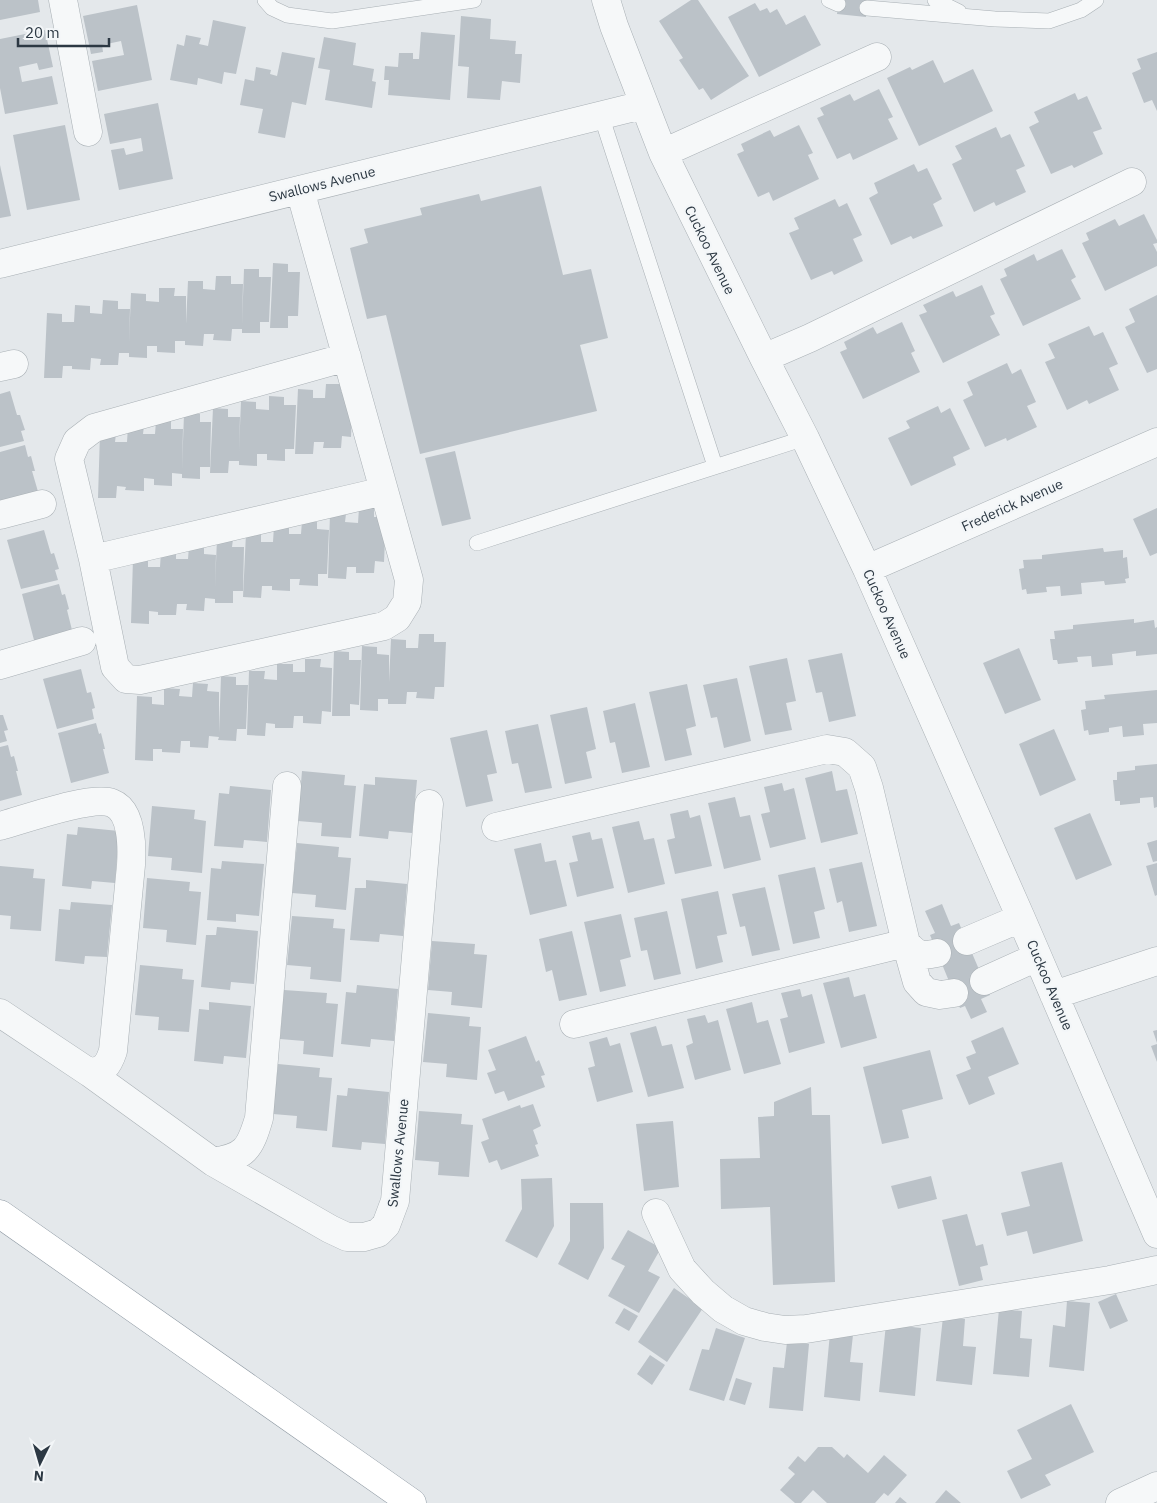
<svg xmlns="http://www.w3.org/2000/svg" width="1157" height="1503" font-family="'IBM Plex Sans',sans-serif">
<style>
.building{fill:#bbc2c8}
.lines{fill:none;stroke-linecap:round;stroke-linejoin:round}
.service-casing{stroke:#a9b0b5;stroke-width:16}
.minor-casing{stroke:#a9b0b5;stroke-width:29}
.trunk-casing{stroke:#8c97a1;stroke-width:29}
.service{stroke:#f6f8f9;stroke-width:15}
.minor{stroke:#f6f8f9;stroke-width:28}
.trunk{stroke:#fff;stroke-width:28}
.labels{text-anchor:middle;stroke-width:4.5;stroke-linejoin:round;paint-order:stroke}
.street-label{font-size:14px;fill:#2c3843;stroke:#f3f6f8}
</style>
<rect width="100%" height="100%" fill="#e4e8eb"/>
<path class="building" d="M0,0H38L40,12L0,20Z
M691,0H698L749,76L711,100L703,88L699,90L679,60L683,58L659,21Z
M839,0H868L866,17L837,14Z
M755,3L760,11L767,8L770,13L777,9L786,25L805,15L821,45L759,77L728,17Z
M137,5L152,80L98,91L92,61L124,55L121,41L102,45L103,52L91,54L83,16Z
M461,16L491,19L490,39L516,41L515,54H522L520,83L502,81L500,100L467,98L469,67L458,66Z
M213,20L246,27L236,74L224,72L222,84L198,78L197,85L170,80L177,44L184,46L186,35L201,38L199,44L208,46Z
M45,30L53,67L39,70L37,63L19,67L22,82L52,76L58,104L5,114L0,88V39Z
M421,32L455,35L450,100L388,95L389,80H384L385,66L398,67L399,53H413V59H419Z
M324,37L356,43L353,65L374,69L372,81L376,82L372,108L325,100L330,70L318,68Z
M282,52L315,58L306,105L292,102L285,138L258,133L263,109L240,105L245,79L254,81L256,67L271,70L270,74L277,76Z
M1157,52V111L1152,100L1144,103L1132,73L1141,69L1137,59Z
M933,60L944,83L973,69L993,111L919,146L887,78L910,67L912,70Z
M879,89L893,117L888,119L898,139L853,160L850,153L837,159L817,118L824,115L820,108L850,94L854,101Z
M1075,93L1078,100L1087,96L1102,129L1093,132L1103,154L1074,168L1072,165L1051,174L1029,127L1039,122L1034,112Z
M158,103L173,179L119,190L111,150L124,148L126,155L143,151L141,138L110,144L104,114Z
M65,125L80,200L27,210L13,135Z
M799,125L813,153L808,155L819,179L773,201L769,192L758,197L737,154L744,151L741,144L770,130L774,137Z
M996,127L1001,138L1010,134L1025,166L1016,170L1026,192L996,206L994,202L974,212L952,164L962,159L955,146Z
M914,164L918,172L927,168L942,199L933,204L943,226L913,239L911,236L891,245L869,198L878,193L874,183Z
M0,165L11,216L0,218Z
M541,186L563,275L591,269L608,338L580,345L597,411L420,454L386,315L367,319L350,248L368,243L364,229L422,215L420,208L479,194L481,201Z
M835,199L839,207L847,203L862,235L853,239L863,261L834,275L832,271L811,280L789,233L799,229L794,218Z
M1144,214L1157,240V243L1153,244L1157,252V266L1105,291L1082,243L1089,240L1086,233L1115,219L1119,226Z
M1062,249L1076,277L1071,280L1081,299L1023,326L1000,279L1007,276L1004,269L1034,254L1037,261Z
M273,263L288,264V272H300L298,316H288V328H270Z
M244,269H259V277H271L269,322H260V333H242V329H232L231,341L213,340L214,334H204L203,346L185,345V341H175V353L157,352V346H147V358L129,357V353H119L118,365H100L101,359L91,358L90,370L72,369V366H63L62,378H44L47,313L62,314V322H74L75,305L90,306V313L102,314L103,300L118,301V309H130L129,343L131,293L146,294V301L159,302V288H175L174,296H186V324L188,281H203V289L215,290L216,276H231V284H243L242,325Z
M982,285L995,314L990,316L1000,335L943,363L919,315L927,312L923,305L953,291L956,297Z
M1157,295V369L1147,373L1125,327L1135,322L1129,309Z
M902,322L915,351L911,353L920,372L863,399L840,352L847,349L844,342L873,327L877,334Z
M1089,326L1094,336L1103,332L1118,364L1109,368L1119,390L1089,404L1087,400L1067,410L1045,362L1055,358L1048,344Z
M1007,363L1012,374L1021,369L1036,402L1027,406L1037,427L1007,441L1006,438L985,447L963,400L973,395L967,382Z
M326,384H341V392H353L351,437L342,436L341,448H323L324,442H314L313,454H295L298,389L313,390V398H325Z
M10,391L17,415H20L25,430L21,431L24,441L0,447V394Z
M269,396L284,397V405H296L294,449H285V461L267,460V454H257V466L239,465V461H229L228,473H210L213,408L228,409V417H240L239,451L241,401L256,402V409L269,410Z
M938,406L941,413L950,408L970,449L953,457L956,465L911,486L888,438L910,428L906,421Z
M184,414H200V422H211L210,467H200V479L182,478V474L172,473V486L154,485V479L144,478V491L125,490L126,487L117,486L116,498H98L100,433L116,434L115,442H127L128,426H144L143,434H155L156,421H171V429H183L182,470Z
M25,445L28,457L31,456L35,471H32L39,495L0,502V452Z
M455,451L471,519L442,526L425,458Z
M359,508L374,509V517H386L384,562L375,561L374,573H356V567H347L346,579L328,578L330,514H346L345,522L358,523Z
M1157,508V553L1150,556L1133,519Z
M302,521L317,522V529L329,530L327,574H318V586L299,585L300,579H290V591L272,590V586H262L261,598L243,597L246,533L261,534V542H273L274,526L289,527V534H301Z
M44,530L51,554L54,553L59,569L55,570L58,580L21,589L7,540Z
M217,538L233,539L232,547H244L243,591H233V603H215V599L205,598L204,611L186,610L187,604H177L176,615H158V612L149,611V624L131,623L133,559H148V567H160L161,551H176V559H188L189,546H204V554L216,555L215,588Z
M1103,548L1104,552L1123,550V558L1127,557L1129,578L1125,579L1126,583L1105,585L1104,581L1081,583L1082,594L1061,596L1060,586L1046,587L1047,592L1027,594L1026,589L1022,590L1019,569L1024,568L1023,560L1042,559V555Z
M59,584L62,595L65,594L69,609L67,610L73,634L35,644L22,594Z
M1134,619V623L1154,620L1155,628L1157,627V654L1136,656V651L1112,654L1113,665L1092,667L1091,656L1077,657L1078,662L1058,664L1057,660H1053L1050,639H1055L1054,631L1073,629V625Z
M419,634H434V642H446L444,687H435L434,699L416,698L417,692H407L406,704H388V699H378V711L360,710L362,646L377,647V654L389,655V682L391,639L406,640V648H418Z
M1019,648L1041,700L1005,714L983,663Z
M334,651L349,652V660H361L359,705L350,704V716H332Z
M842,653L856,716L829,722L822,692L816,693L808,660Z
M787,658L796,701L786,703L792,730L765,735L749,666Z
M305,659H321L320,667L332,668L331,712L322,711L321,724L303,723V716H294L293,728H275V724L266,723L265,736L247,735L249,671H265L264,679L277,680V664H293V672H305Z
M81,669L87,693L91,692L95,708L92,709L94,719L57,729L43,679Z
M221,676L236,677V685H248L246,729H237L236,741L218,740L219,737L209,736L208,748L190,747V741H181L180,753L162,752V749H153V761L135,760L137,696L152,697V704L164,705V688L180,689L179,696L192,697L193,683L208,684L207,691L219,692V733Z
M737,678L751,741L724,748L717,717L711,718L703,685Z
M687,684L696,726L686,729L692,755L665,761L649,692Z
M1157,690V723L1143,724L1144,735L1123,737L1122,726L1109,728V732L1089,735L1088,730L1084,731L1081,710L1086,709L1085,701L1105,699L1104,695Z
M635,703L650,767L622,773L615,742L610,743L603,711Z
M587,707L596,749L586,752L592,778L565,784L550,715Z
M0,715H3L8,730L4,731L7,741L0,743Z
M96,723L99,734L101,733L105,749H103L109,773L71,783L58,733Z
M538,724L552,788L525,793L518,763L512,764L505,731Z
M1054,729L1076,780L1040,796L1019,744Z
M487,730L497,773L487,775L493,801L466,807L450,738Z
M8,745L11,757L14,756L18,771H16L22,795L0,801V747Z
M1157,764V807L1154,808L1153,797L1140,798V803L1120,805V801H1115L1113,780H1117V772L1135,770V766Z
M302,771L345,775L344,785L356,786L351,838L321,836L322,823L298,821Z
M832,771L836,791L847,789L858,834L821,843L805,778Z
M375,777L417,780L412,833L389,831L388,839L359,836L364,784L375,785Z
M782,783L784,791L794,788L806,839L770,848L761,814L770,812L764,787Z
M230,786L271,790L267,842L244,840L243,848L214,846L219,793L229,794Z
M735,797L740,817L750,815L761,860L724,869L708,803Z
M152,806L195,810L194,819L206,821L202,873L171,870L172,858L148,856Z
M688,810L690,818L700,815L712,866L675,874L667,840L675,838L670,814Z
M1090,813L1112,865L1076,880L1054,828Z
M639,821L644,840L654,838L665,884L628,893L612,827Z
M78,827L119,831L115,883L92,881L91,889L62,886L67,834L77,835Z
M590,832L592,840L602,838L614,888L577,897L569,863L578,861L572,836Z
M1157,840V861L1153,862L1147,843Z
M297,843L339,847L338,857L351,858L346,910L315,907L316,895L292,893Z
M541,843L545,862L556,860L567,906L530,915L514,849Z
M222,861L264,864L259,916L236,914V922L207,920L211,868L221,869Z
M862,862L877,926L849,932L842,901L837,903L829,869Z
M1157,863V895L1155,896L1146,866Z
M0,866L34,869L33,878L45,879L41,931L10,929L11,916L0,915Z
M815,867L825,909L814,912L820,938L793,944L778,875Z
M147,878L190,882L189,891L201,892L196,945L166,942L167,930L143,928Z
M366,880L407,884L403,936L380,934L379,942L350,940L355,888H366Z
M765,887L780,950L752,956L745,926L740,927L732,894Z
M718,891L727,934L717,936L723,962L696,969L681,899Z
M71,902L112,905L107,957L85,956L84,964L55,961L59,909L70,910Z
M942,904L951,926L959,923L990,995L981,999L987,1012L971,1019L965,1006L960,1008L930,935L935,933L925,911Z
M667,911L681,974L654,980L647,950L641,951L634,918Z
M621,914L631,957L620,960L626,986L600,992L584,922Z
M292,916L334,919L333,928L345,929L341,982L310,979L311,967L287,965Z
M217,927L258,931L254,984L231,982L230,990L201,987L206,935H216Z
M572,931L587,995L559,1001L552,970L546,972L539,939Z
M432,941L475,944L474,954L487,955L482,1008L451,1005L452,992L428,990Z
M140,965L183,969L182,979L194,980L189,1032L158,1030L159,1017L135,1015Z
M849,977L854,997L865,994L877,1038L841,1048L823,983Z
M357,985L398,989L394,1041L371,1039L370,1047L341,1044L346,992L356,993Z
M800,989L802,997L812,994L825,1043L789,1053L780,1019L788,1017L781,993Z
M284,990L327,993L326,1003L338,1004L333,1057L303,1054L304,1041L280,1039Z
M209,1002L251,1006L246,1058L224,1056L223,1064L194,1061L199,1009L209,1010Z
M752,1002L757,1023L768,1020L781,1064L744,1074L726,1009Z
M428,1013L470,1017L469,1026L481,1027L477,1080L446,1077L447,1064L423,1062Z
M705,1015L708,1023L718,1020L731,1070L695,1080L686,1046L693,1043L687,1019Z
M656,1026L662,1046L672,1044L684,1088L648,1097L630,1033Z
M1003,1027L1019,1064L988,1077L995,1094L969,1105L956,1075L971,1069L966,1057L976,1053L971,1041Z
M1157,1030V1043L1153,1031Z
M526,1036L536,1062L539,1060L545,1075L541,1076L545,1087L508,1101L504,1091L495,1094L487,1073L496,1070L488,1050Z
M607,1037L610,1046L620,1043L633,1092L597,1102L588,1068L595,1066L589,1042Z
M1157,1044V1062L1151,1046Z
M930,1050L943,1099L902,1110L909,1138L882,1144L863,1067Z
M278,1064L320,1068L319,1077L332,1078L327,1131L296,1128L297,1116L273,1114Z
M811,1087L812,1115H830L835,1282L773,1285L770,1207L721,1209L720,1159L760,1158L758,1117L774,1116V1102Z
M348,1088L389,1092L385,1144L362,1142L361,1150L332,1147L337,1095L347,1096Z
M533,1104L541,1126L533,1130L538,1144L535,1145L539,1156L501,1170L497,1160L489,1163L481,1142L489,1139L482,1119L520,1105L521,1108Z
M419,1111L462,1114L461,1124L473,1125L469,1177L438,1175L439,1162L415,1160Z
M673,1121L679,1187L644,1191L636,1124Z
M1062,1162L1083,1241L1033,1254L1027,1231L1007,1236L1001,1213L1030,1206L1021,1172Z
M931,1176L937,1199L898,1209L891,1186Z
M552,1178L554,1226L537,1258L505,1241L522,1209L521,1179Z
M570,1203H603L604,1248L588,1280L558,1264L570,1241Z
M967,1214L976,1246L983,1244L988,1265L980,1267L983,1280L959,1286L942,1220Z
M628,1230L661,1248L648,1271L660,1277L639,1313L608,1296L625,1266L611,1259Z
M674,1288L703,1308L667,1362L638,1342Z
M1116,1294L1128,1321L1110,1329L1098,1302Z
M1067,1301L1090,1303L1084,1371L1049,1367L1053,1325L1065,1327Z
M624,1308L638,1316L629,1331L615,1323Z
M999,1309L1022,1311L1020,1338L1032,1339L1029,1377L993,1374Z
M943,1317L965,1319L963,1346L976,1347L972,1385L936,1381Z
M886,1324L921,1328L915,1396L879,1392Z
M716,1328L745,1338L724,1401L689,1390L702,1349L709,1350Z
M830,1333L853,1335L850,1362L863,1363L860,1401L824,1397Z
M787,1342L809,1344L803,1411L769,1408L773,1367L784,1368Z
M650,1355L665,1365L652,1385L637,1374Z
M736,1378L752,1383L745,1405L729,1400Z
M1071,1404L1094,1452L1045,1475L1051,1485L1021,1499L1007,1471L1032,1459L1017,1430Z
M818,1447H832L844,1458L847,1454L868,1473L884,1455L907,1475L888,1496L884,1493L875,1503H827L813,1490L801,1503H795L780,1490L795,1474L788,1468L798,1456L805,1462Z
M946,1490L961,1503H935Z
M900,1497L907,1503H895Z"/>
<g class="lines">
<g class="service-casing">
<path id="service" d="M265,0L272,8L287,15L332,21L474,0
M829,0L838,4
M935,0L959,12
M867,8L995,19L1049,21L1081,10L1096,0
M601,115L715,466
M477,543L805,438"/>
</g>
<g class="minor-casing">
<path id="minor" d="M63,0L88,132
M606,0L614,26L663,153L764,358L805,438L867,569L1021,918L1157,1234
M663,153L877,57
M300,190L409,580L407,602L397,618L384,626L140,680L126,679L115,667L93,559L69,459L77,441L94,428L347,357
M0,264L643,105
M764,358L810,338L1132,182
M0,367L14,364
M0,515L42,504
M93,559L384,491
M867,569L1157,442
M0,665L82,641
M0,826C23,820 91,795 112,803C133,811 132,848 131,865L113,1051C108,1066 105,1069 90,1073
M496,827L827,749L845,752L862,767L869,788L906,943L917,982L926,992L940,995L954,993
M967,941L1021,918
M906,943C917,955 921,957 937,953
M984,981L1037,957
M1054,995L1157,961
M0,1013L90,1073L213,1162L330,1229L347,1237H364L378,1233L386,1225L395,1201L429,804
M574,1024L906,943
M213,1162C245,1157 250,1149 259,1118L287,786
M656,1213L682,1269L703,1292L723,1309L744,1321L765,1327L785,1330L806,1329L1110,1280L1157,1270
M1120,1503L1157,1486"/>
</g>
<g class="trunk-casing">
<path id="trunk" d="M0,1214L412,1503"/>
</g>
<use href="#service" class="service"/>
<use href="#minor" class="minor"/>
<use href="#trunk" class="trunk"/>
</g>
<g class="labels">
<g class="street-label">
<text transform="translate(322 184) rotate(-14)" y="5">Swallows Avenue</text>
<text transform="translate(710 250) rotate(64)" y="5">Cuckoo Avenue</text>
<text transform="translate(1012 505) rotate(-24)" y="5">Frederick Avenue</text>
<text transform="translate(887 614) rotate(66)" y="5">Cuckoo Avenue</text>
<text transform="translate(1050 985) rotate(67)" y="5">Cuckoo Avenue</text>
<text transform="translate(398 1153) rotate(-84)" y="5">Swallows Avenue</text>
</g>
</g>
<g transform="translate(40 1463) rotate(185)" stroke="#f3f6f8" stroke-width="4" paint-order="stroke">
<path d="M0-4L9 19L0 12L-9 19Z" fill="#2c3843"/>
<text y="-8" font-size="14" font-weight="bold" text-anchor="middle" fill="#2c3843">N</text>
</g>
<path d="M18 38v8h91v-8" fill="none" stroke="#2c3843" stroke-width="2.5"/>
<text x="25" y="38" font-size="15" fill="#2c3843" stroke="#f3f6f8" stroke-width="4" paint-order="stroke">20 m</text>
</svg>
